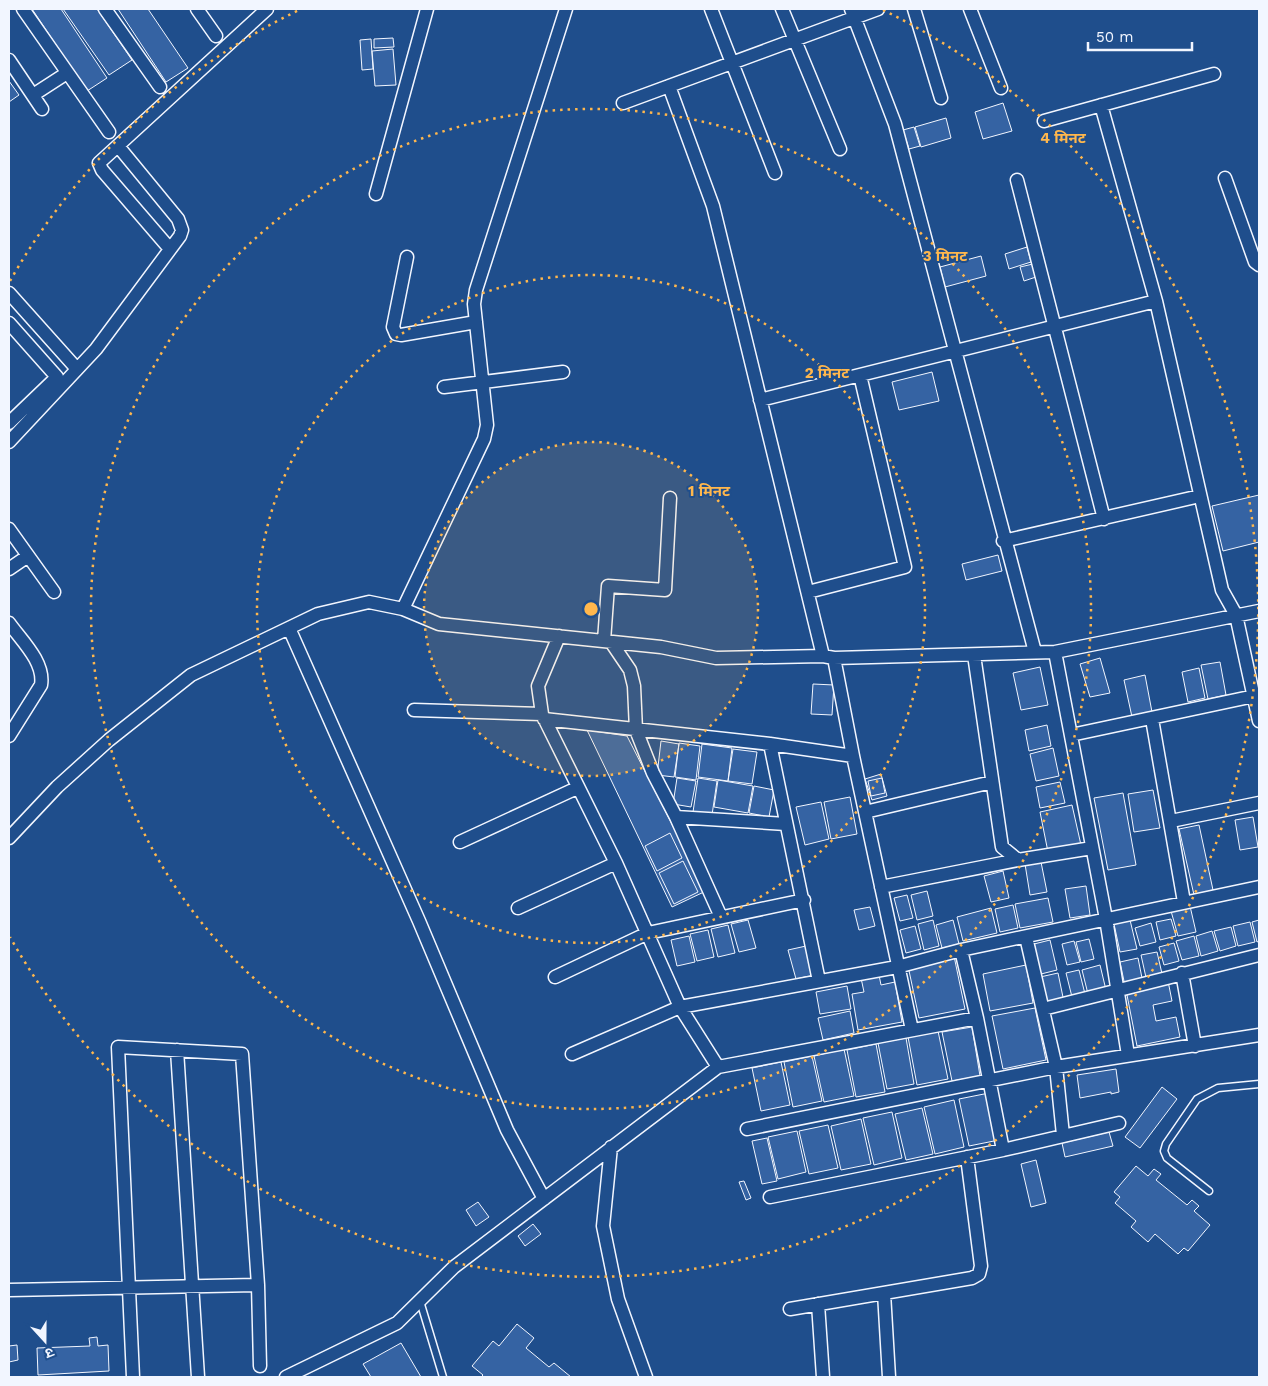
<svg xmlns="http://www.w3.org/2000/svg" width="1268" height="1386" font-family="'Work Sans','Noto Sans Devanagari',sans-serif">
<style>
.building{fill:#3563a3;stroke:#f2f6ff}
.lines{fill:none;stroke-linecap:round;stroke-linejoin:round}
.service-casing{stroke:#f2f6ff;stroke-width:9}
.minor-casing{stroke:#f2f6ff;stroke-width:15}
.service{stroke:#1f4e8c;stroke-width:6}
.minor{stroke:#1f4e8c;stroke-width:12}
.ring{fill:none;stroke:#ffb74d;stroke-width:2.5;stroke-dasharray:2.5 5}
.centre{fill:#ffb74d;stroke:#1f4e8c;stroke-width:2.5}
.ring-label{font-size:15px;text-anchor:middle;font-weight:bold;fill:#ffb74d;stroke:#1f4e8c;stroke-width:4;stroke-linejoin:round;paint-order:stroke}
</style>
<rect width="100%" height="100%" fill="#1f4e8c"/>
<path class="building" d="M32,9H61L107,78L87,91Z
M63,9H97L132,60L109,75Z
M118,9H148L188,68L166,82Z
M393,38L394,47L374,48V39Z
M371,39L373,69L362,70L360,40Z
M393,49L396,85L375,86L372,51Z
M9,81L19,95L9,102Z
M1003,103L1012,131L983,139L975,112Z
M946,118L951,138L921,147L915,127Z
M914,127L920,146L909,149L903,130Z
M1027,247L1031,262L1009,269L1005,254Z
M981,256L986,276L945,287L940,267Z
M1033,264L1036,277L1024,281L1020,267Z
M932,372L939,401L899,410L892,382Z
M1259,495V542L1223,551L1212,506Z
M998,555L1002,571L966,580L962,564Z
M1100,658L1110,693L1090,697L1080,664Z
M1220,662L1226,695L1208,699L1201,665Z
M1040,667L1048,705L1021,710L1013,673Z
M1199,668L1205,698L1188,702L1182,672Z
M1145,675L1152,712L1132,717L1124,680Z
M813,684L834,685L832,715L811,714Z
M1047,725L1051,746L1029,751L1025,730Z
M587,730L627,736L706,891L672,907Z
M661,741L679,744L674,777L657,775Z
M679,743L700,746L696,780L675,777Z
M702,744L732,748L728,781L698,777Z
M1053,748L1059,776L1036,781L1030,754Z
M733,749L757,752L752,784L728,781Z
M881,774L887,796L872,800L865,779Z
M677,778L696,781L691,807L673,804Z
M698,778L717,781L712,815L693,812Z
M882,778L885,793L871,796L868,781Z
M718,780L753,786L748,813L714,807Z
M1060,782L1065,803L1040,808L1036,787Z
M754,786L774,790L769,817L749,813Z
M1153,790L1160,828L1134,832L1128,794Z
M1123,793L1136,865L1108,870L1094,798Z
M850,797L857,834L831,839L824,802Z
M821,802L829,839L805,845L796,807Z
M1072,805L1081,845L1048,852L1040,812Z
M1253,817L1258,847L1240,850L1235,820Z
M1199,825L1213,890L1194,895L1179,829Z
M670,833L682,858L657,871L645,846Z
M683,861L698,892L674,904L659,873Z
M1041,862L1047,892L1030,895L1025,864Z
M1003,871L1009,898L991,902L984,876Z
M1086,886L1090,915L1070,918L1065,889Z
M927,891L933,916L917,920L911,895Z
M907,895L913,918L900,921L894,898Z
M1048,898L1053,922L1020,928L1015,904Z
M1013,905L1018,928L1000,932L995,909Z
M1190,906L1196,932L1178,936L1171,911Z
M870,907L875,926L859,930L854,910Z
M991,908L997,933L963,941L957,917Z
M1171,919L1176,936L1160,940L1156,922Z
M748,920L756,948L739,952L731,924Z
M933,920L939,946L924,950L918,924Z
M953,920L959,944L942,948L936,925Z
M1130,920L1137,949L1120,952L1114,924Z
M1259,920V941L1257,942L1252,922Z
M1250,922L1255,942L1238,946L1233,926Z
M1151,923L1156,942L1140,946L1135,928Z
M728,925L735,953L718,957L711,929Z
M915,926L921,949L906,953L900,930Z
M1231,927L1236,946L1220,951L1214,931Z
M708,930L714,957L697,961L690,934Z
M1212,931L1218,951L1201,956L1196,936Z
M689,936L695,962L677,966L671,940Z
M1194,936L1199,956L1182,960L1176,941Z
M1089,939L1094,959L1081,962L1076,942Z
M1050,940L1057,970L1041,974L1034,944Z
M1074,941L1080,962L1067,965L1062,944Z
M1174,943L1179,961L1164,965L1159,947Z
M806,946L813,975L796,979L788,950Z
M1157,952L1163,978L1147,982L1141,955Z
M954,956L965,1009L919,1018L908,966Z
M1138,958L1143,983L1125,986L1120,962Z
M1026,965L1033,1003L990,1011L983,974Z
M1100,965L1106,990L1088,994L1082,970Z
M1079,970L1085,994L1072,997L1066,973Z
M1058,973L1064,1002L1047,1006L1040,977Z
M879,975L881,985L895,982L902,1022L858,1030L852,994L864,992L861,978Z
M1168,981L1172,1001L1153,1005L1156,1021L1176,1017L1180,1037L1137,1046L1126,990Z
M847,986L851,1009L820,1014L816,992Z
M1035,1008L1046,1060L1003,1069L992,1016Z
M850,1011L854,1033L823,1040L818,1018Z
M972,1027L980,1076L952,1081L942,1032Z
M938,1031L948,1079L917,1085L908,1037Z
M906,1038L914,1084L887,1089L878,1043Z
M876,1044L885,1092L856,1097L847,1050Z
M844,1049L854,1096L824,1102L814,1056Z
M812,1056L822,1101L793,1107L784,1062Z
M781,1062L790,1105L761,1111L752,1068Z
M1116,1069L1119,1092L1111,1094V1092L1080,1098L1077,1075Z
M1162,1087L1177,1099L1140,1148L1125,1137Z
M989,1093L999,1140L969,1146L959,1099Z
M954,1100L964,1147L935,1154L924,1107Z
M922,1108L933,1154L906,1160L895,1114Z
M892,1112L902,1158L874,1165L863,1118Z
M861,1119L871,1164L841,1170L831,1126Z
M828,1125L838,1168L809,1174L799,1131Z
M797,1131L806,1172L778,1179L768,1137Z
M1109,1132L1113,1146L1065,1157L1062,1143Z
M767,1138L777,1181L762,1184L752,1141Z
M1036,1160L1046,1203L1031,1207L1021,1164Z
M1136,1166L1148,1176L1154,1169L1161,1174L1156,1180L1187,1205L1192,1200L1199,1206L1194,1211L1210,1225L1188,1251L1184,1248L1178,1254L1155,1234L1148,1242L1131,1227L1136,1221L1115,1203L1120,1197L1114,1192Z
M744,1181L751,1198L746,1200L739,1182Z
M478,1202L489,1217L476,1226L466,1210Z
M533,1224L541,1234L525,1246L518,1236Z
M517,1324L534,1338L526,1348L549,1367L554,1363L571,1377H481L483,1375L472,1366L493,1341L499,1346Z
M97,1337L98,1346L108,1345L109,1371L38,1375L37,1348L90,1346L89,1338Z
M401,1343L421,1377H371L363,1364Z
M17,1345L18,1360L9,1362V1346Z"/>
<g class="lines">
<g class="service-casing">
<path id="service" d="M1209,1191L1167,1158L1164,1151L1166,1144L1197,1099L1218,1088L1259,1084
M420,1301L443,1377"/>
</g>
<g class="minor-casing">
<path id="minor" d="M23,9L109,132
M105,9L160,87
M197,9L216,36
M711,9L775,173
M782,9L840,149
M851,9L895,124L1035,652
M914,9L941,98
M970,9L1001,88
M9,60L42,109
M669,86L713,206L823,656
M33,95L67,73
M623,103L878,9
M1101,105L1156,301L1222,590L1236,615L1259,721
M1044,121L1214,74
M1225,178L1255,262L1259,265
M1017,180L1104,519
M376,194L427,9
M170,249L102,170L99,163L267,9
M407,257L393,327L396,334L401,335L476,322
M9,293L77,369
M9,323L57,377L9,423
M444,387L563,372
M760,400L1156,301
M9,442L96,349L180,236L182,230L178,219L118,146
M9,529L54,592
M1003,541L1200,496
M9,569L28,556
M808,592L905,567L860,375
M403,609L484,439L487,425L474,304L476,290L566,9
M9,623C21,640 45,662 41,685L9,736
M289,628L419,921L507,1130L544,1199
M559,636L538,686L542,714L616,863L680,1007L718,1067
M604,641L608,586L665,590L670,498
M611,642L630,670L634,686L636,730L653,773L676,817L721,917
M1055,652L1106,919L1128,1055
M974,655L1002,847L1018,860L1092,848
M834,658L853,756L912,1030
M414,710L542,714
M544,719L770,744L853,756
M1152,719L1184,902
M1071,735L1259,695
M770,744L819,981
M865,812L992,782
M676,817L786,824
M1171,821L1259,803
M9,838L57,787L109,740L191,675L318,614L369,602L403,609L439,624L661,647L716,658L823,656L834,658L1055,652L1259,611
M460,842L577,788
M881,887L1018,860
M518,908L616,863
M1026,937L1056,1067L1063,1135
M961,950L977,1018L1003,1150
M1182,973L1195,1046
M555,977L648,933L804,900
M1043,1009L1259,955
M177,1050L198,1377
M572,1054L680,1007L897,967L961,950L1259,887
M747,1129L1056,1067L1259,1035
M611,1147L603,1226L618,1299L646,1377
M770,1197L1003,1150L1119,1123
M9,1290L258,1285
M884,1293L889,1377
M818,1304L823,1377
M790,1309L972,1278L979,1274L981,1266L967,1157
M133,1377L118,1047L242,1054L258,1285L260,1366
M286,1377L397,1323L454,1267L718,1067L977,1018"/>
</g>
<use href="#service" class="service"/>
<use href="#minor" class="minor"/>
</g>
<circle cx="591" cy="609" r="167" fill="#ffb74d" fill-opacity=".12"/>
<g class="ring">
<circle cx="591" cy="609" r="167"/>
<circle cx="591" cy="609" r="334"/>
<circle cx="591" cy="609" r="500"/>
<path d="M10 281A667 667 0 0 1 299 10M883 10A667 667 0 1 1 10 937"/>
</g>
<circle cx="591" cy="609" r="8" class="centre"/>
<g class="ring-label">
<text x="1063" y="143">4 मिनट</text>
<text x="945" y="261">3 मिनट</text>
<text x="827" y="378">2 मिनट</text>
<text x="709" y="496">1 मिनट</text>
</g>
<rect width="1268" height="1386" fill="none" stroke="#f2f6ff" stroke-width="20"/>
<g transform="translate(45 1341) rotate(159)" stroke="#1f4e8c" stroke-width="4" paint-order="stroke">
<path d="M0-4L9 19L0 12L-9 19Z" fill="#f2f6ff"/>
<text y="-8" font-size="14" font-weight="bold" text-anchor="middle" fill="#f2f6ff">उ</text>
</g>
<path d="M1088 42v8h104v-8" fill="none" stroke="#f2f6ff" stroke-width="2.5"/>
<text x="1096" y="42" font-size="15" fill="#f2f6ff" stroke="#1f4e8c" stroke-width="4" paint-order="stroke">50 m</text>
</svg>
